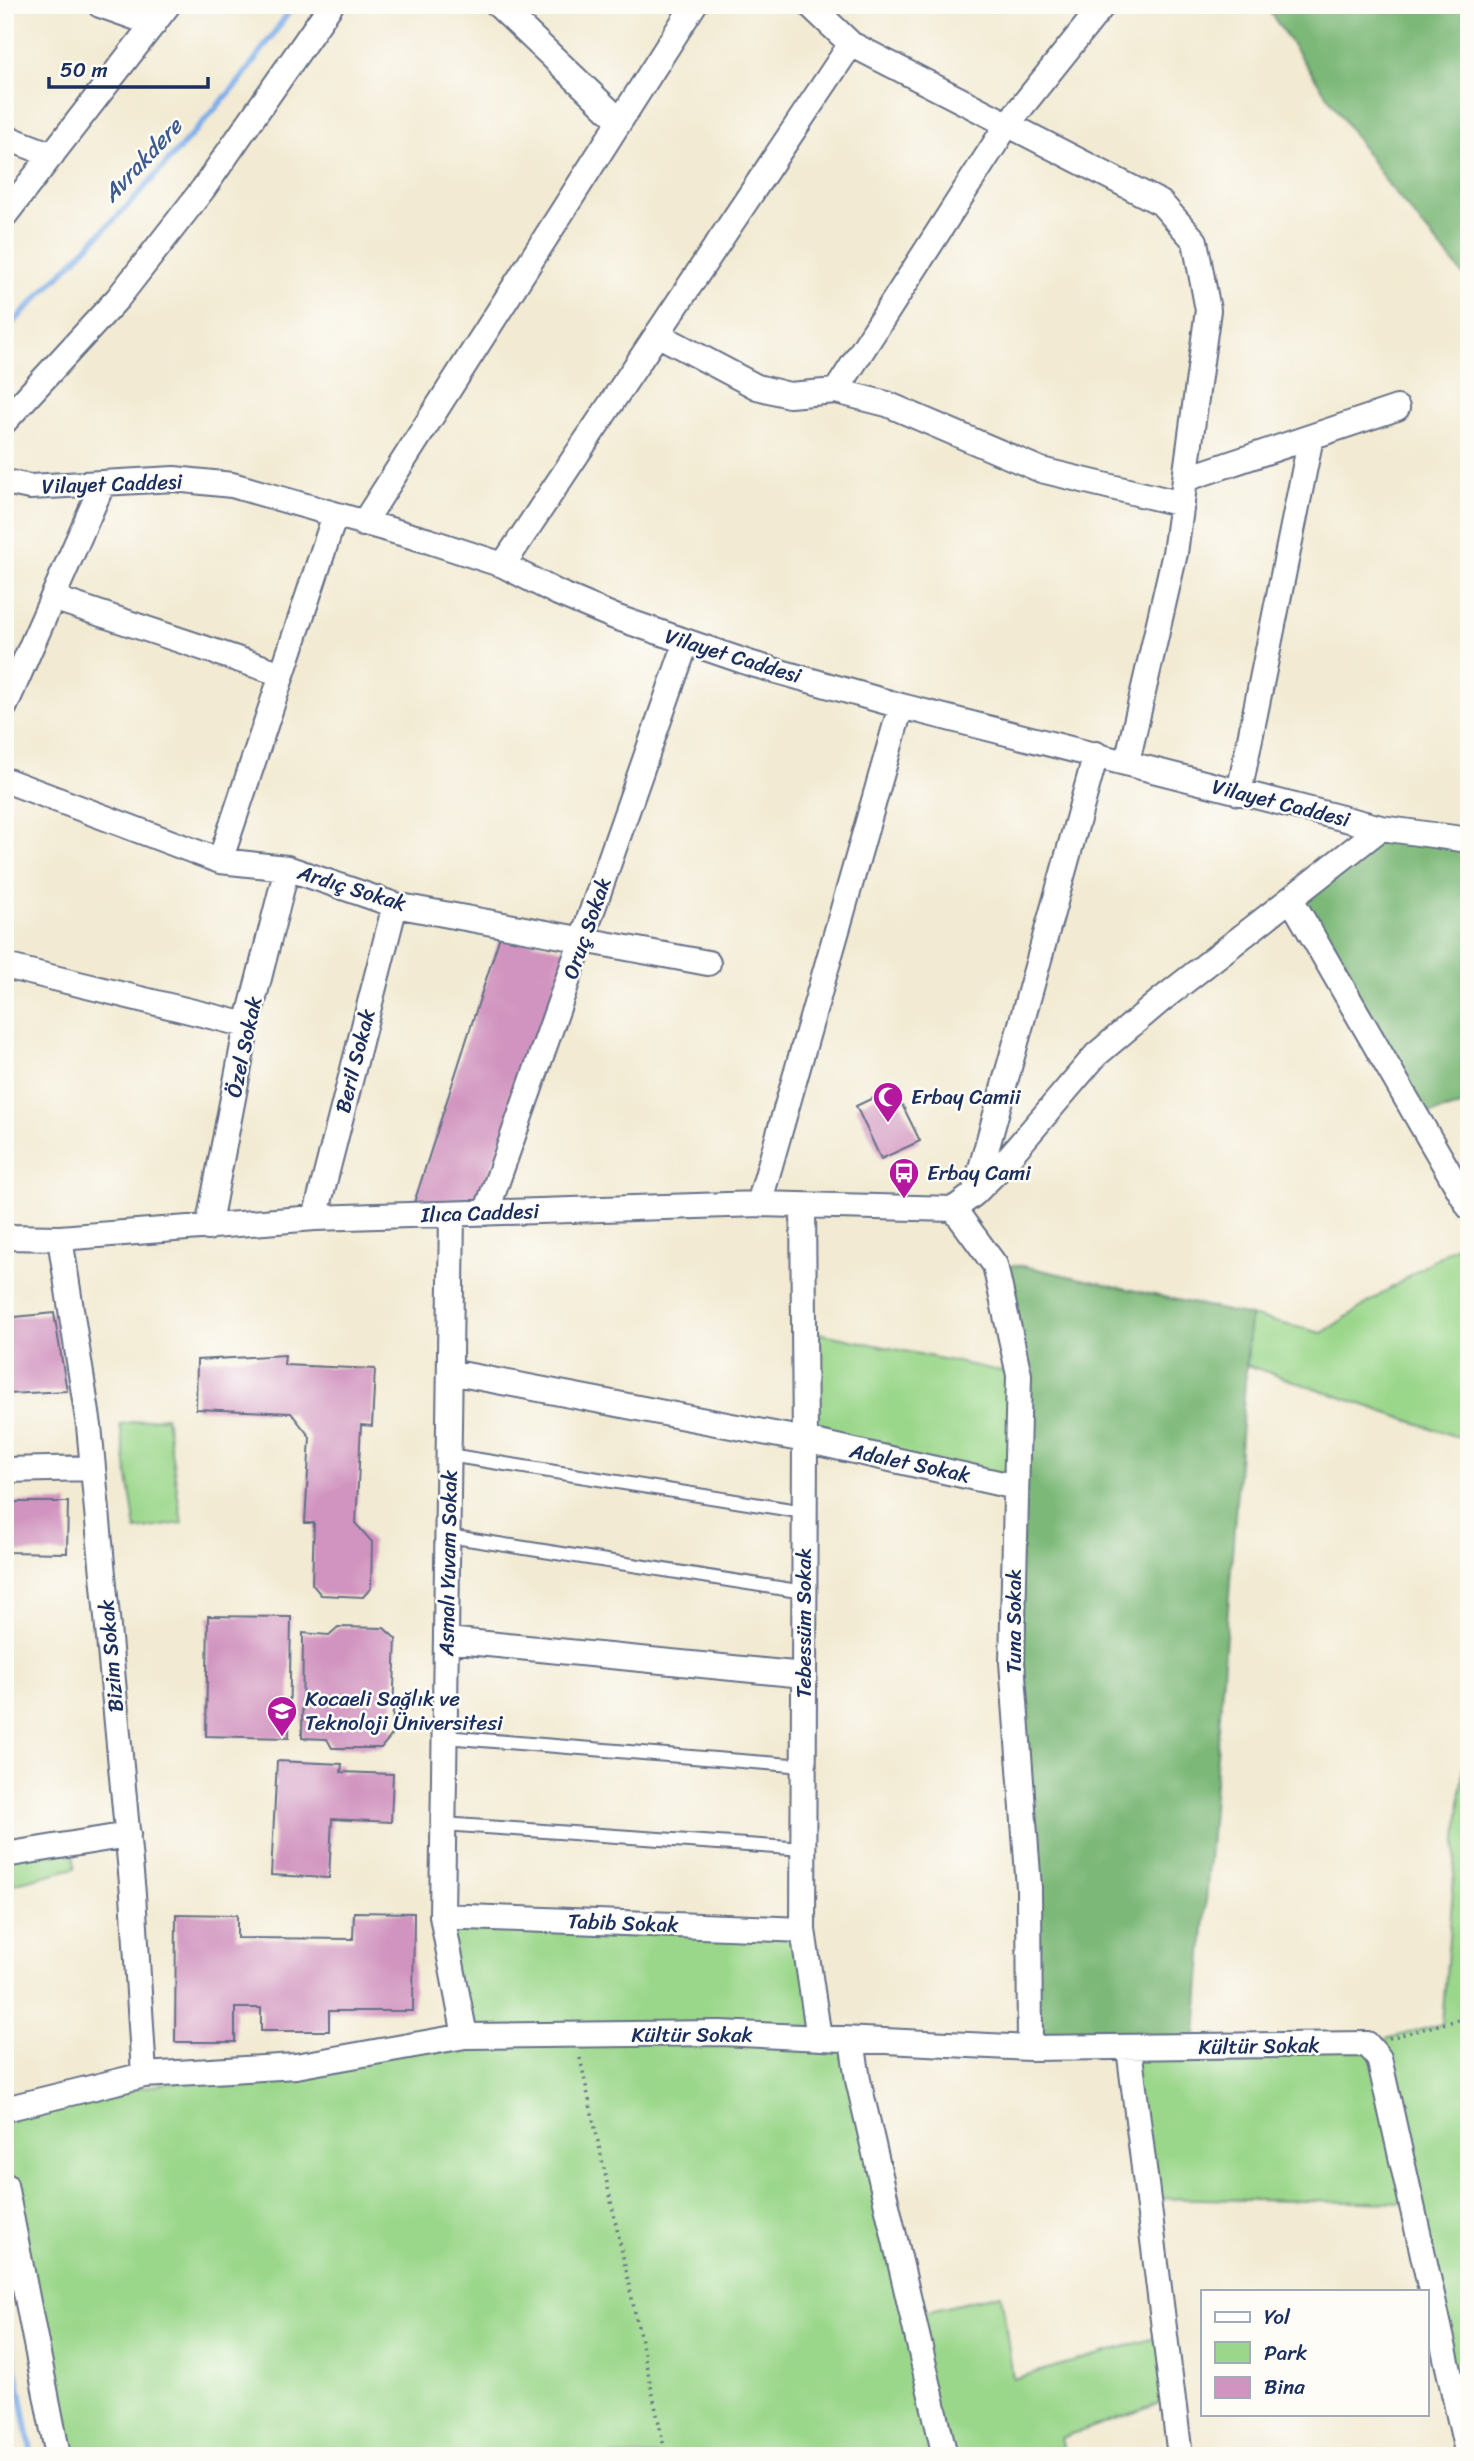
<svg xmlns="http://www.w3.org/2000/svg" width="1474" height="2461" font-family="Sriracha,sans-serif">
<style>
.green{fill:#9bd78b;stroke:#5b8374;stroke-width:2}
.forest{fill:#7cb877;stroke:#4c746a;stroke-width:2}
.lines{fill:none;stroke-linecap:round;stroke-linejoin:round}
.stream{stroke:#7daee9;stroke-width:6}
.building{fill:#d194c0}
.service-casing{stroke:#667087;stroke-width:16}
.minor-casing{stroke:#667087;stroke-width:28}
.path{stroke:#667087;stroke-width:3.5;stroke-dasharray:2 5;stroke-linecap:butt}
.service{stroke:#fff;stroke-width:12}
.minor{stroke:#fff;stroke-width:24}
.labels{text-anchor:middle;stroke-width:5;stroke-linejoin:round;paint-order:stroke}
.street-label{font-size:21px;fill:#1b2f5e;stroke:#fdfcf7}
.poi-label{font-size:21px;fill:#1b2f5e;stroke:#fdfcf7;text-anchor:start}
.water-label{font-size:23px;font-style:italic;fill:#3d5b8f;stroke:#fdfcf7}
</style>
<rect width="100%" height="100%" fill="#fdfcf7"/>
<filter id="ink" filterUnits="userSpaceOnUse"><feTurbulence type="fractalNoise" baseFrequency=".0143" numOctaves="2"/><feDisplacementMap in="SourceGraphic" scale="14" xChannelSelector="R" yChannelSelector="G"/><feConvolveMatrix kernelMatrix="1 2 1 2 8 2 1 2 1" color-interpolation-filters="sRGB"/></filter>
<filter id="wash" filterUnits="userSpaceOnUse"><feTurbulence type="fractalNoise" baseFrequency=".00686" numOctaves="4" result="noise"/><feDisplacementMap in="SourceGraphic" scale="28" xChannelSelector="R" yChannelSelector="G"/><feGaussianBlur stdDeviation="1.57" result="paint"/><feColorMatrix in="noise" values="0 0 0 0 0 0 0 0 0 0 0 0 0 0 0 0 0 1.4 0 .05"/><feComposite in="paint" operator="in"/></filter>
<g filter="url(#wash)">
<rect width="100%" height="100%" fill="#f2ead2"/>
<path class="green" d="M1469,1237V1441L1247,1365L1250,1316L1322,1333Z
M804,1330L1019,1375L1016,1487L805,1440Z
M166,1417L182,1523L136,1530L120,1424Z
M1469,1692V2444L1411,2203L1148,2198L1129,2048L1367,2044L1442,2024Z
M72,1845L75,1868L5,1886V1855Z
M442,1916L803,1930L819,2038L852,2040L913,2315L1001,2294L1013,2379L1165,2335L1173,2399L1061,2438L1065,2456H58L5,2186V2109L465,2036Z"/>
<path class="forest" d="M1265,5H1469V282L1387,183Z
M1381,828L1469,840V1104L1417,1117L1291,899Z
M995,1265L1023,1266L1250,1316L1195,2047L1030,2048L1012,1662L1019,1375Z"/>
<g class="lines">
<path class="stream" d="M5,331L137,196L239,82L294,5
M5,2310L32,2456"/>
</g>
<g id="blocks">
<path class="building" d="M500,936L570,950L479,1203L413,1206Z
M894,1088L920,1141L881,1159L856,1106Z
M54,1313L67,1391L8,1394L5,1362V1318Z
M285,1355L284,1365L375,1369L372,1426L361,1425L356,1524L372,1542L371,1588L363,1597L321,1595L312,1584L314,1523H305L310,1437L291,1413L196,1409L197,1360Z
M8,1502H68L67,1553L7,1552Z
M208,1616L291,1617L289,1738L206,1736Z
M338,1627L384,1628L396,1639L392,1735L381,1748H332L327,1739L302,1738L303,1633L329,1635Z
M277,1761L342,1764L341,1772L393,1774L391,1822L332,1819L329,1878L271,1875Z
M354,1912L414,1913L413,2011H329V2031H261V2008H235V2042H175L176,1914L237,1915V1938L353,1939Z"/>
</g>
</g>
<g filter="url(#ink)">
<use href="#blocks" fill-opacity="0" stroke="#667087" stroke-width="2"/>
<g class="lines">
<g class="service-casing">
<path id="service" d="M449,1455L804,1512
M448,1536L804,1592
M445,1737L804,1766
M443,1824L804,1849"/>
</g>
<g class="minor-casing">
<path id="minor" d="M100,5L154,24
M498,5L620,121
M810,5L851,44L1161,203L1195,241L1208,310L1175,553L1127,762
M5,137L52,155
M5,215L168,5
M657,334L757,387L789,395L836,391L887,404L1041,470L1182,504
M836,391L1007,125L1103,5
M5,421L118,298L203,189L331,5
M1185,479L1397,408
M5,482L30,487L174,479L232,485L429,541L503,565L558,593L615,617L752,664L901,706L1381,828L1469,840
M363,524L694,5
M503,565L851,44
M53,598L282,674
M5,706L103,483
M5,780L220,861L287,868L395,905L708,963
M1239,793L1311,437
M220,861L335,515
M1291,899L1469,1207
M5,966L247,1025
M975,1190L1096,754
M759,1204L901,706
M803,1207L805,1440L803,1930L819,2038
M954,1209L995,1265L1019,1375L1012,1662L1029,1888L1030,2048
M954,1209L974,1194L998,1170L1096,1055L1161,1000L1381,828
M486,1213L686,643
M452,1214L442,1916L465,2036
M315,1218L395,905
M208,1228L247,1025L287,868
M5,1237L60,1238L315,1218L759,1204L954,1209
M60,1238L89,1426L93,1468L133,1894L144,2075
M450,1372L805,1440L1016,1487
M5,1470L93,1468
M447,1640L804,1675
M5,1855L128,1835
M442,1916L803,1930
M852,2040L858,2080L945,2456
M1129,2048L1180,2456
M5,2109L144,2075L296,2066L465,2036L720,2033L1030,2048L1367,2044L1379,2058L1468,2456
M5,2185L58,2456"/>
</g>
<path class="path" d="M1389,2038L1469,2017
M580,2058L666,2456"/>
<use href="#service" class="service"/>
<use href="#minor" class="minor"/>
</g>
</g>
<defs>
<g id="mosque-pin" transform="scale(1.575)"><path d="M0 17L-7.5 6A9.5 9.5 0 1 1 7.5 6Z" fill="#b5179e" stroke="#fdfcf7"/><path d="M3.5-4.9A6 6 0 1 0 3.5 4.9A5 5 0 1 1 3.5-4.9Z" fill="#fff"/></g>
<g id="bus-pin" transform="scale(1.575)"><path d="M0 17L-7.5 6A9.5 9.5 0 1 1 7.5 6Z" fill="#b5179e" stroke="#fdfcf7"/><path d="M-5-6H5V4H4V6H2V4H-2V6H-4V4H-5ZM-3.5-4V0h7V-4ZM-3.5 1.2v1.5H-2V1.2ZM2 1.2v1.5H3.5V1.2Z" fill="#fff"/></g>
<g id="university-pin" transform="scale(1.575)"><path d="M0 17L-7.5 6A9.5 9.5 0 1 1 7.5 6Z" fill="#b5179e" stroke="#fdfcf7"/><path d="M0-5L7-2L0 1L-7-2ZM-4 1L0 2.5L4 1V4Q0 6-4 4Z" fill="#fff"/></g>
</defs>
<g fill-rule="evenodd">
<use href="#mosque-pin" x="888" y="1097"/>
<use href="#bus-pin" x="904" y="1173"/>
<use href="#university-pin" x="282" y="1711"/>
</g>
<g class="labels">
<g class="street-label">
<text transform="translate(112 484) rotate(-2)" y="7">Vilayet Caddesi</text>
<text transform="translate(733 656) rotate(17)" y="7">Vilayet Caddesi</text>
<text transform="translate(1281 803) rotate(14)" y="7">Vilayet Caddesi</text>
<text transform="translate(352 888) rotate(17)" y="7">Ardıç Sokak</text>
<text transform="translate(587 928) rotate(-71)" y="7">Oruç Sokak</text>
<text transform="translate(244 1047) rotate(-78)" y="7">Özel Sokak</text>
<text transform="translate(355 1061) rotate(-76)" y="7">Beril Sokak</text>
<text transform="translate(480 1213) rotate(-2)" y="7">Ilıca Caddesi</text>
<text transform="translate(910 1463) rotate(12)" y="7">Adalet Sokak</text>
<text transform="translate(448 1563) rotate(-89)" y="7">Asmalı Yuvam Sokak</text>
<text transform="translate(1014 1621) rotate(-90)" y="7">Tuna Sokak</text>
<text transform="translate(804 1623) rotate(-90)" y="7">Tebessüm Sokak</text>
<text transform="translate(111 1656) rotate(-95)" y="7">Bizim Sokak</text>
<text transform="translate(623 1923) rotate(2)" y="7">Tabib Sokak</text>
<text x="692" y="2042">Kültür Sokak</text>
<text transform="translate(1259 2046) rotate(-1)" y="7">Kültür Sokak</text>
</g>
<g class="poi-label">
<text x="911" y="1104">Erbay Camii</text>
<text x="927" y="1180">Erbay Cami</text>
<text x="305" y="1706">Kocaeli Sağlık ve<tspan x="305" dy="24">Teknoloji Üniversitesi</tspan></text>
</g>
<g class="water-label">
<text transform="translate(142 160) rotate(-47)" y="8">Avrakdere</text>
</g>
</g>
<rect width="1474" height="2461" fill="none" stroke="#fdfcf7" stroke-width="28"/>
<rect x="1201" y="2290" width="228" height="126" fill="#fdfcf7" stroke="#a3aaba" stroke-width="2"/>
<rect x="1215" y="2312" width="35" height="10" fill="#ffffff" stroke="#a3aaba" stroke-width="2"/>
<text x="1264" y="2324" font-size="21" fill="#1b2f5e">Yol</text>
<rect x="1215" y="2342" width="35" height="21" fill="#9bd78b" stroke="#a3aaba" stroke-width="2"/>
<text x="1264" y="2360" font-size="21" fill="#1b2f5e">Park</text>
<rect x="1215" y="2377" width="35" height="21" fill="#d194c0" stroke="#a3aaba" stroke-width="2"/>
<text x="1264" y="2394" font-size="21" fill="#1b2f5e">Bina</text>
<path d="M49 77v10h159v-10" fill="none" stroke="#1b2f5e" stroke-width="3.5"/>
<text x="60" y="77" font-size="21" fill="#1b2f5e" stroke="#fdfcf7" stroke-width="5" paint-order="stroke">50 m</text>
</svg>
